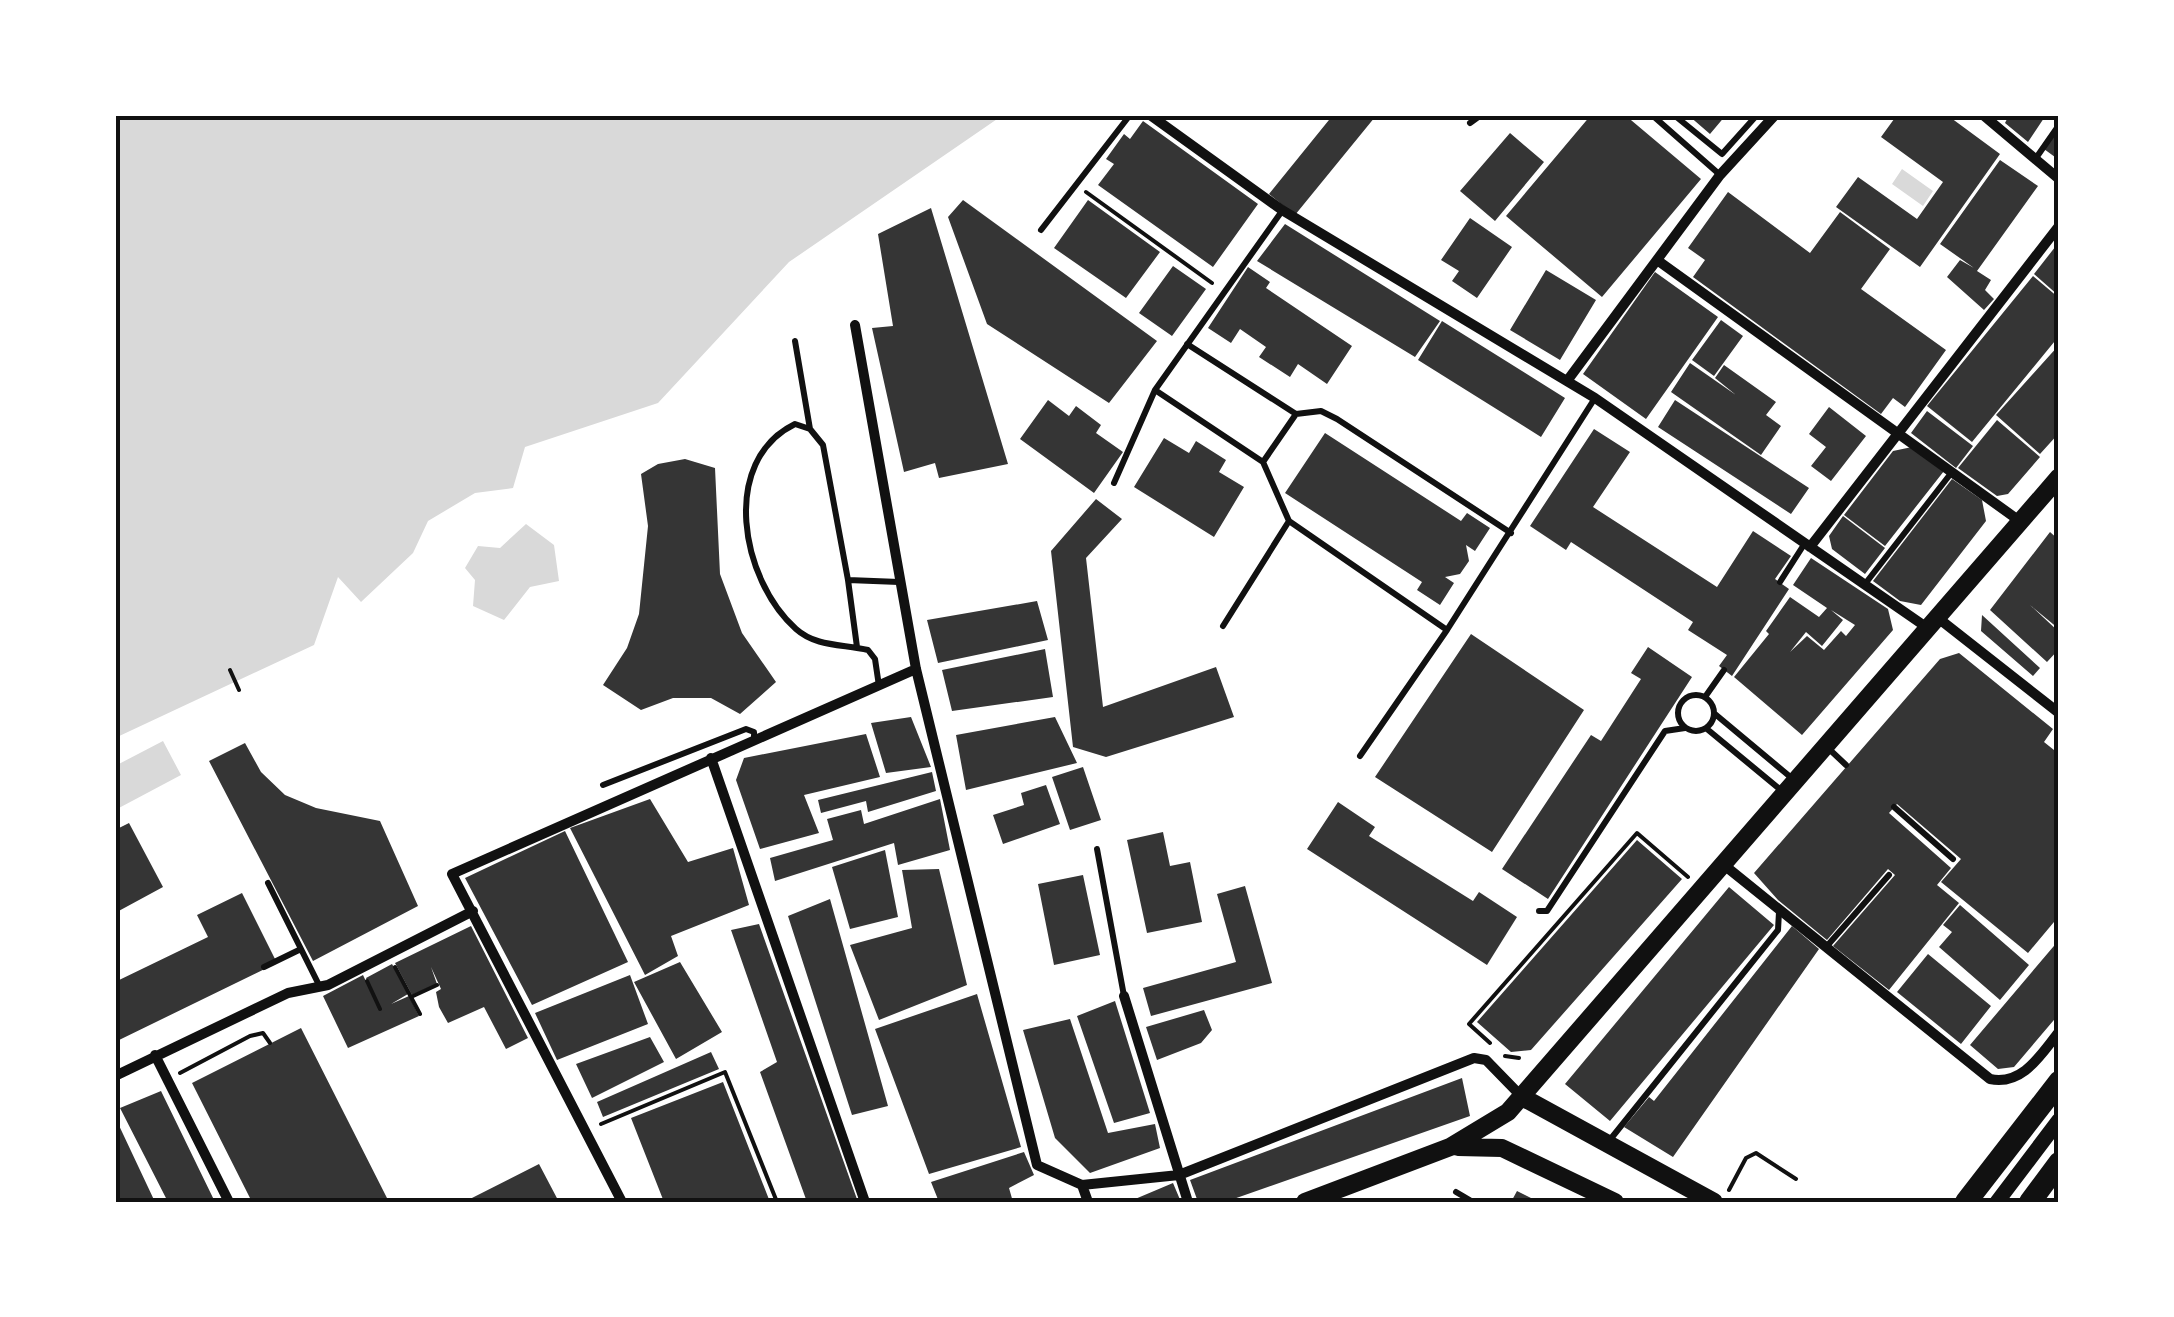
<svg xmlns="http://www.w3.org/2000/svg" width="2174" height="1317" font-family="Commissioner,sans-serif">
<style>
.water{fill:#d9d9d9}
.building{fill:#353535;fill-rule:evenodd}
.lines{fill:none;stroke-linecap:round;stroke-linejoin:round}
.path{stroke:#111;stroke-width:4}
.service{stroke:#111;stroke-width:6}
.minor{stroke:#111;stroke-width:10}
.tertiary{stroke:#111;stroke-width:15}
.secondary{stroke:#111;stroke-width:18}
.motorway{stroke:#111;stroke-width:22}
.neatline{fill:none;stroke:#111;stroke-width:4}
</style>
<rect width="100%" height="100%" fill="#fff"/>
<path class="water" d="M115,115H1003L789,262L658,403L525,447L513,488L475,493L428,521L413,553L361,602L338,577L314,645L115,738Z
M1902,169L1933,191L1923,206L1892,184Z
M526,524L554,545L559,581L530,587L504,620L473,606L475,580L465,568L478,546L500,548Z
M163,741L181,775L117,809L115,766Z"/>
<path class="building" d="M1333,115L1375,117L1295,215L1269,194Z
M1591,115H1625L1701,179L1602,297L1506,216Z
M1688,115H1726L1710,134Z
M1897,115H1947L2000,154L1920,267L1836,207L1858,177L1917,219L1943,182L1881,137Z
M2009,115H2046L2028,142L2005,123Z
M1143,121L1258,204L1213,267L1098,185L1114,164L1106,159L1124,134L1130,139Z
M2059,128V160L2044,149Z
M1510,133L1544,162L1495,221L1460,191Z
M2000,160L2038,186L1977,271L1991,280L1985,290L1994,299L1984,310L1947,277L1960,260L1974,268L1940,244Z
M1728,192L1810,253L1840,212L1890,249L1861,289L1946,350L1905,407L1893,398L1881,414L1693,277L1705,260L1688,248Z
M963,200L1157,341L1109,403L987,324L948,217Z
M1088,200L1160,252L1126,298L1054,248Z
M931,208L1008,464L939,478L935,463L904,472L872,328L893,326L878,234Z
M1470,218L1512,247L1477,298L1452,281L1459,271L1441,260Z
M1285,224L1440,321L1415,357L1257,261Z
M2059,242V296L2034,274Z
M1173,266L1206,289L1172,336L1139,313Z
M1248,267L1270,282L1266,288L1352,346L1327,384L1298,364L1290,377L1259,357L1266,347L1240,329L1231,343L1208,328Z
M1546,270L1596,300L1560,360L1510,330Z
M1655,272L1718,317L1646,419L1583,374Z
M2033,276L2059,298V336L1972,442L1927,406Z
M1721,320L1743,336L1714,376L1692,360Z
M1442,321L1565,398L1541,437L1418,360Z
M2059,345V433L2040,454L1996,415Z
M1690,363L1736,395L1715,378L1724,365L1776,402L1766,415L1781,426L1761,455L1671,392Z
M1048,400L1069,416L1076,406L1101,425L1096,433L1123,452L1094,493L1020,439Z
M1675,400L1809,488L1791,514L1658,427Z
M1829,407L1866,436L1831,481L1811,466L1826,447L1809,434Z
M1927,411L1973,446L1956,468L1911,433Z
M1997,420L2040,457L2008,494L1997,496L1958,468Z
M1594,429L1630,452L1593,507L1717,587L1753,531L1791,556L1775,579L1789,589L1732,676L1719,666L1727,655L1688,630L1693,622L1571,542L1566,550L1530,526Z
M1325,433L1461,521L1467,513L1490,528L1475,551L1466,545L1469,561L1460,574L1445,577L1454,583L1440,605L1417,590L1422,582L1285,493Z
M1164,438L1189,453L1196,441L1226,460L1219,472L1244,487L1214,537L1134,487Z
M1912,447L1944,471L1885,546L1844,515L1893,451Z
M685,459L715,468L720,574L742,633L776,682L740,714L711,698H673L641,710L603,685L627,648L639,614L648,526L641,474L658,464Z
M1952,479L1982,500L1986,521L1921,605L1900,601L1873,581Z
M1096,499L1122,519L1086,558L1103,707L1216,667L1234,717L1106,757L1073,747L1051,551Z
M1843,516L1885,548L1865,574L1832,549L1829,536Z
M2050,532L2059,540V629L2030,605L2059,632V649L2047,662L1990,610Z
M1811,558L1888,609L1893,630L1802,735L1734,677L1769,634L1766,631L1790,597L1819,617L1827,608L1793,585ZM1831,610L1855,625L1846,636L1841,631L1824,650L1807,636L1790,652L1806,632L1822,646L1843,620Z
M1037,601L1048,640L938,663L927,620Z
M1982,615L2040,668L2033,676L1981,631Z
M1471,634L1584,710L1492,852L1375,777Z
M1648,647L1692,677L1548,899L1502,869L1591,735L1601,741L1641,679L1631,673Z
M1045,649L1053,697L952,711L942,670Z
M1959,653L2053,729L2044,742L2059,754V916L2028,953L1941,882L1961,859L1897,804L1889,813L1951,868L1937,885L1959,903L1889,990L1833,946L1895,875L1888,869L1827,940L1778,900L1754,873L1940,659Z
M911,717L931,767L886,773L871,723Z
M1055,717L1077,763L966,790L956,735Z
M866,734L880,777L804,795L819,833L760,849L736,780L744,758Z
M245,743L261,772L285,795L316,808L380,821L418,906L313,961L209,761Z
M1083,767L1101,820L1070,830L1052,777Z
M932,772L936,791L868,812L866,801L821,813L818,800Z
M1046,785L1060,824L1003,844L993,815L1024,805L1021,793Z
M650,799L688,862L733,848L749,905L671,936L678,956L645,975L570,828Z
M940,799L950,850L898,865L894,843L775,881L770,858L833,840L827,819L861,810L864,824Z
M1338,802L1375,827L1369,836L1473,901L1479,892L1517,917L1487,965L1307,849Z
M129,823L163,887L115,913V830Z
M565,831L628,962L532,1005L465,878Z
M1163,832L1170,866L1190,862L1202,922L1147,933L1127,840Z
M1637,840L1682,879L1531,1050L1511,1052L1477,1022Z
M885,850L898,917L850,929L832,867Z
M939,869L967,985L879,1020L850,945L912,928L902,870Z
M1083,875L1100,955L1054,965L1038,884Z
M1245,886L1272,983L1151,1016L1143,988L1236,962L1217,894Z
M1729,887L1774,925L1610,1121L1565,1084Z
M242,893L277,963L115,1042V982L208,937L197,915Z
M830,899L888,1106L852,1115L788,916Z
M1960,905L2029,965L2000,1000L1939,947L1952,932L1943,925Z
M759,924L858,1202H807L760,1072L777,1062L731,930Z
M471,926L528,1038L506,1049L484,1007L448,1023L439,1007L436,992L441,989L431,967L437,984L412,995L395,963Z
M1792,926L1819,949L1673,1157L1624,1127L1649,1097L1654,1101Z
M2059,940V1014L2014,1067L1998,1069L1970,1045Z
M1928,954L1991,1006L1961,1044L1897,992Z
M680,962L722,1032L676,1059L634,982Z
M392,964L408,994L391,1004L409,996L419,1016L348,1048L323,996L363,975L380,1011L366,978Z
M630,975L648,1024L557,1060L535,1013Z
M977,994L1021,1147L929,1174L875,1029Z
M1115,1001L1150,1113L1114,1123L1077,1016Z
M1204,1010L1212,1030L1201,1043L1157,1060L1146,1027Z
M1070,1019L1108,1133L1155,1124L1160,1148L1090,1173L1055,1138L1023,1030Z
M301,1028L389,1202H252L192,1083Z
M650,1037L664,1062L592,1098L576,1064Z
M711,1052L719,1069L603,1117L597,1102Z
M1462,1078L1470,1116L1225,1202H1198L1190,1180Z
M723,1082L770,1202H664L631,1118Z
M161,1091L215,1202H168L120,1108Z
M115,1117L155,1202H115Z
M1024,1152L1034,1175L1009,1188L1013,1202H939L931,1182Z
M539,1164L559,1202H464Z
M1173,1183L1181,1202H1128Z
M1517,1191L1539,1202H1511Z"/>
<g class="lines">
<path class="path" d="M1086,192L1212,283
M230,670L239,690
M395,967L420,1014
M367,981L380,1009
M411,997L437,985
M1490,1043L1469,1024L1637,833L1688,877
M1505,1056L1519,1058
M180,1073L250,1036L263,1033L270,1043
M601,1124L725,1072L777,1202
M1729,1190L1746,1158L1756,1153L1796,1179"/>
<path class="service" d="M1652,115L1719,174
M1674,115L1722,154L1757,115
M1470,123L1481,115
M2036,158L2059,125
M1041,230L1130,115
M795,341L810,429
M1187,344L1296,414L1321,411L1337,419L1511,533
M1155,390L1263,462L1289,521L1447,630L1595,398
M1263,462L1296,414
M1114,483L1155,390L1282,211
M848,580L857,647
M1780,582L1805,543
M1865,584L1952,472
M1223,626L1289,521
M879,686L875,659L868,650C843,644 816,647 796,629C741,580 719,461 795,424L810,429L823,445L848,580L899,582
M1678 713a18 18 0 1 1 36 0a18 18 0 1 1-36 0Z
M1705,697L1724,670
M1715,714L1794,780
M1707,729L1782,791
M1829,749L1846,765
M1360,756L1447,630
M603,785L746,729L754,732V739
M1894,807L1953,859
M1097,849L1124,996
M268,883L319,985
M1539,911H1547L1665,731L1685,728
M1827,946L1889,875
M264,967L301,949
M1609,1141L1778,930L1779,912
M1456,1192L1473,1202"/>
<path class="minor" d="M1150,115L1282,210L1595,398L1929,629
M1983,115L2059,179
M1657,260L2021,522
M855,325L916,669L1037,1165L1082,1185L1179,1175L1474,1058L1486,1060L1522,1097
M1567,381L1720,175L1775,115
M1810,547L2059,226
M1938,618L2059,713
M711,758L865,1202
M1724,865L1990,1079C2023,1086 2041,1054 2059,1032
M1124,996L1188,1202
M155,1055L229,1202
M115,1076L288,993L328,985L473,911
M1082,1185L1088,1202
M622,1202L452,874L916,669"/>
<path class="tertiary" d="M1997,1202L2059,1120"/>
<path class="secondary" d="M1522,1097L1714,1202
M1458,1147L1502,1148L1615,1202
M1305,1202L1450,1147L1508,1112L2059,477"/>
<path class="motorway" d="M1966,1202L2059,1082
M2030,1202L2059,1163"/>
</g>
<rect width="2174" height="1317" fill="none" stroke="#ffffff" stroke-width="235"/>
<rect x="118" y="118" width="1938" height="1082" class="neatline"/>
</svg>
